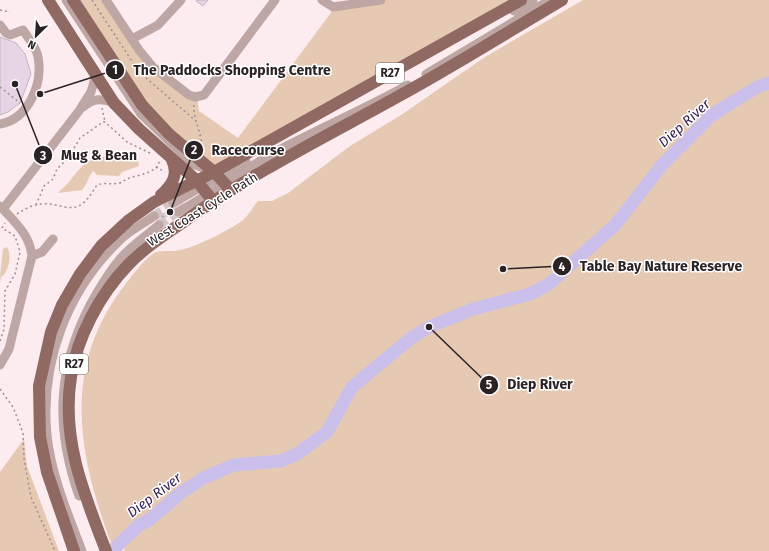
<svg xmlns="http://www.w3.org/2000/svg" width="769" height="551" font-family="'Fira Sans',sans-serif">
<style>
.green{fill:#e6c9b3}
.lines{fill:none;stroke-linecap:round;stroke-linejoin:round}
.river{stroke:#cabfea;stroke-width:13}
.building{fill:#e7d4e5;stroke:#c4b3c3}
.minor-tunnel{stroke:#d2c4c7;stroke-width:9;stroke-dasharray:9 4.5;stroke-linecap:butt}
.path{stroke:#9c8f92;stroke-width:1.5;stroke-dasharray:2 3;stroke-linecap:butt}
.minor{stroke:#bda6a3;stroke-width:9}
.major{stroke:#906962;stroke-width:12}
.labels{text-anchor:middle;stroke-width:3;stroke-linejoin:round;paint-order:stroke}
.shield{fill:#fff;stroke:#6b6466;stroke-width:1}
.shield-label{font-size:12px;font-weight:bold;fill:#2b2224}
.street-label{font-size:13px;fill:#2b2224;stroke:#fff}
.water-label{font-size:14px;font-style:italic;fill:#2f1c50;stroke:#fff}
.leader{fill:none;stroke:#2b2224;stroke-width:1.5}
.callout-dot{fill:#2b2224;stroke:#fff;stroke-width:1.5}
.mark-label{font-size:12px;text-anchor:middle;font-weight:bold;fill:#fff}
.callout-label{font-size:14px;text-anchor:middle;font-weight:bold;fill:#2b2224;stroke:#fff;stroke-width:3;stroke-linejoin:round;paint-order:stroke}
</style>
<rect width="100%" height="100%" fill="#fcecf0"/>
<path class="green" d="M73,0H106L139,50L197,97L199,111L238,138L330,14L333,7L381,0H521L214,172L169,134Z
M583,0H769V551H124L125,548L121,536L112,546C79,457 61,372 121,290C129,280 145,257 156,252C163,250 173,252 180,250C196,247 230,230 243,220C249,215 253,207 258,201H272L288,193L350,146L401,115L485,57Z
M116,155L124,158L132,155L138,160L139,166L122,172L119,176L97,175L93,171C88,178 87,184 82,190L58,193C61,189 66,186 69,182C86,160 88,159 116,155Z
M7,247C12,255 9,272 1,277L0,283C0,271 2,261 3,249Z
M24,439L27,466L59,551H0V472Z"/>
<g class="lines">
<path class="river" d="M112,551L138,526L149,520L181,493L203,478L234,465L281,461L297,454L327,432L352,387L411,338L429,327L473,309L530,294L549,284L615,225L662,165L711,116L726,106L759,86L769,83"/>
</g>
<path class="building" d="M197,0H208L203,6L196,1Z
M0,37L16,43L25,54L31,74L20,103L8,112L0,115Z
M181,202L183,205L158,222L156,219Z"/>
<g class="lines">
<path class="minor-tunnel" d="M154,216L173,203
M159,225L178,212"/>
<path class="path" d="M92,0L139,72L196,121
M0,10L10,12
M0,87L20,103
M194,105C193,120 202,133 202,148
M102,108L105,122
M156,167L165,172
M36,205L44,186L53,179L57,169L69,157L80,138L103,122H105L127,142L150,153
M17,214C25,209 33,204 43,204C56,202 70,213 82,204C89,199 92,192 97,185C105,182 111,185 119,183C122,183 124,180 127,179C137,175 154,174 159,163L158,159
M162,217L170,211
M0,341L4,329L5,291L15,274L20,252L15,236L2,228L5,223
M0,389L13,407L23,433L24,459L31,497L55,551"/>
<path class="minor" d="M66,0L141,114L193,164L206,169
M106,0L139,50L153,67L189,95L195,97L204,95L275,0
M322,0L333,7L381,0
M514,11L533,0
M0,25L6,33L10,35L23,30C28,38 37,48 38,57C43,83 29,119 0,124
M132,39L158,25L181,0
M426,74L550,0
M83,107C94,98 102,98 114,103
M173,203L246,161
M0,206C14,221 30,235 32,256L9,349L0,365
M3,209L79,111L91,92L96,75
M178,212C212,193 243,170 277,151C320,128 365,109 408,85
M32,256L42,252L53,239
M79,496C55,428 57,369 90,305C99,289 108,273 120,259C131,246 146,236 159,225
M82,551C68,514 51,475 47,435C40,363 67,291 119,241C129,231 143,224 154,216"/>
<path class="major" d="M48,0L114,103L139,129L196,180L213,201
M73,0L142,105L169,134L214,172L231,190
M161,195C172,185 179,175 172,160
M74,551L47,472L40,437L39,386L51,332L62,305L80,274L101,246L129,220L154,202L214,172L521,0
M106,551C84,494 61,439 71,377C77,337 100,294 128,265C145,247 166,234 186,220C254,172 327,136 399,96C454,66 508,32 562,0"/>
</g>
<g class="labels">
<g class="shield">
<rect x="376" y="63" width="28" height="20" rx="3"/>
<rect x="60" y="354" width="28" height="20" rx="3"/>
</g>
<g class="shield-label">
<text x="390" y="77">R27</text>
<text x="74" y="368">R27</text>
</g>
<g class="street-label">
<text transform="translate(202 209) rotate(-32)" y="5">West Coast Cycle Path</text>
</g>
<g class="water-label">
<text transform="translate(684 123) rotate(-42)" y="5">Diep River</text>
<text transform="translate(154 495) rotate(-37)" y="5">Diep River</text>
</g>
</g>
<path class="leader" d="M40 94L115 70M170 212L194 150M15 84L43 155M503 269L562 266M429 327L489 385"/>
<g class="callout-dot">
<circle cx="40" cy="94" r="4"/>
<circle cx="170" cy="212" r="4"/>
<circle cx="15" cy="84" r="4"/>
<circle cx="503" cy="269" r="4"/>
<circle cx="429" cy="327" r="4"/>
<circle cx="115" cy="70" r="10"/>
<circle cx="194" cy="150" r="10"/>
<circle cx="43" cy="155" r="10"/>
<circle cx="562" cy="266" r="10"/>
<circle cx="489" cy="385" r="10"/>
</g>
<g class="mark-label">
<text x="115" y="74">1</text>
<text x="194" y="154">2</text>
<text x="43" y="160">3</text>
<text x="562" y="271">4</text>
<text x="489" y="389">5</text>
</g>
<g class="callout-label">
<text x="232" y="75">The Paddocks Shopping Centre</text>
<text x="248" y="155">Racecourse</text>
<text x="99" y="160">Mug &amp; Bean</text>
<text x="661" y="271">Table Bay Nature Reserve</text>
<text x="540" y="389">Diep River</text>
</g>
<g transform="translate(36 36) rotate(205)" stroke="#ffffff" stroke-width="3" paint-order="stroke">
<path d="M0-3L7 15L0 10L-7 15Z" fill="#2b2224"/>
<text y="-6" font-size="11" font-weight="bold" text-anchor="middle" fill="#2b2224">N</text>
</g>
</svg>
